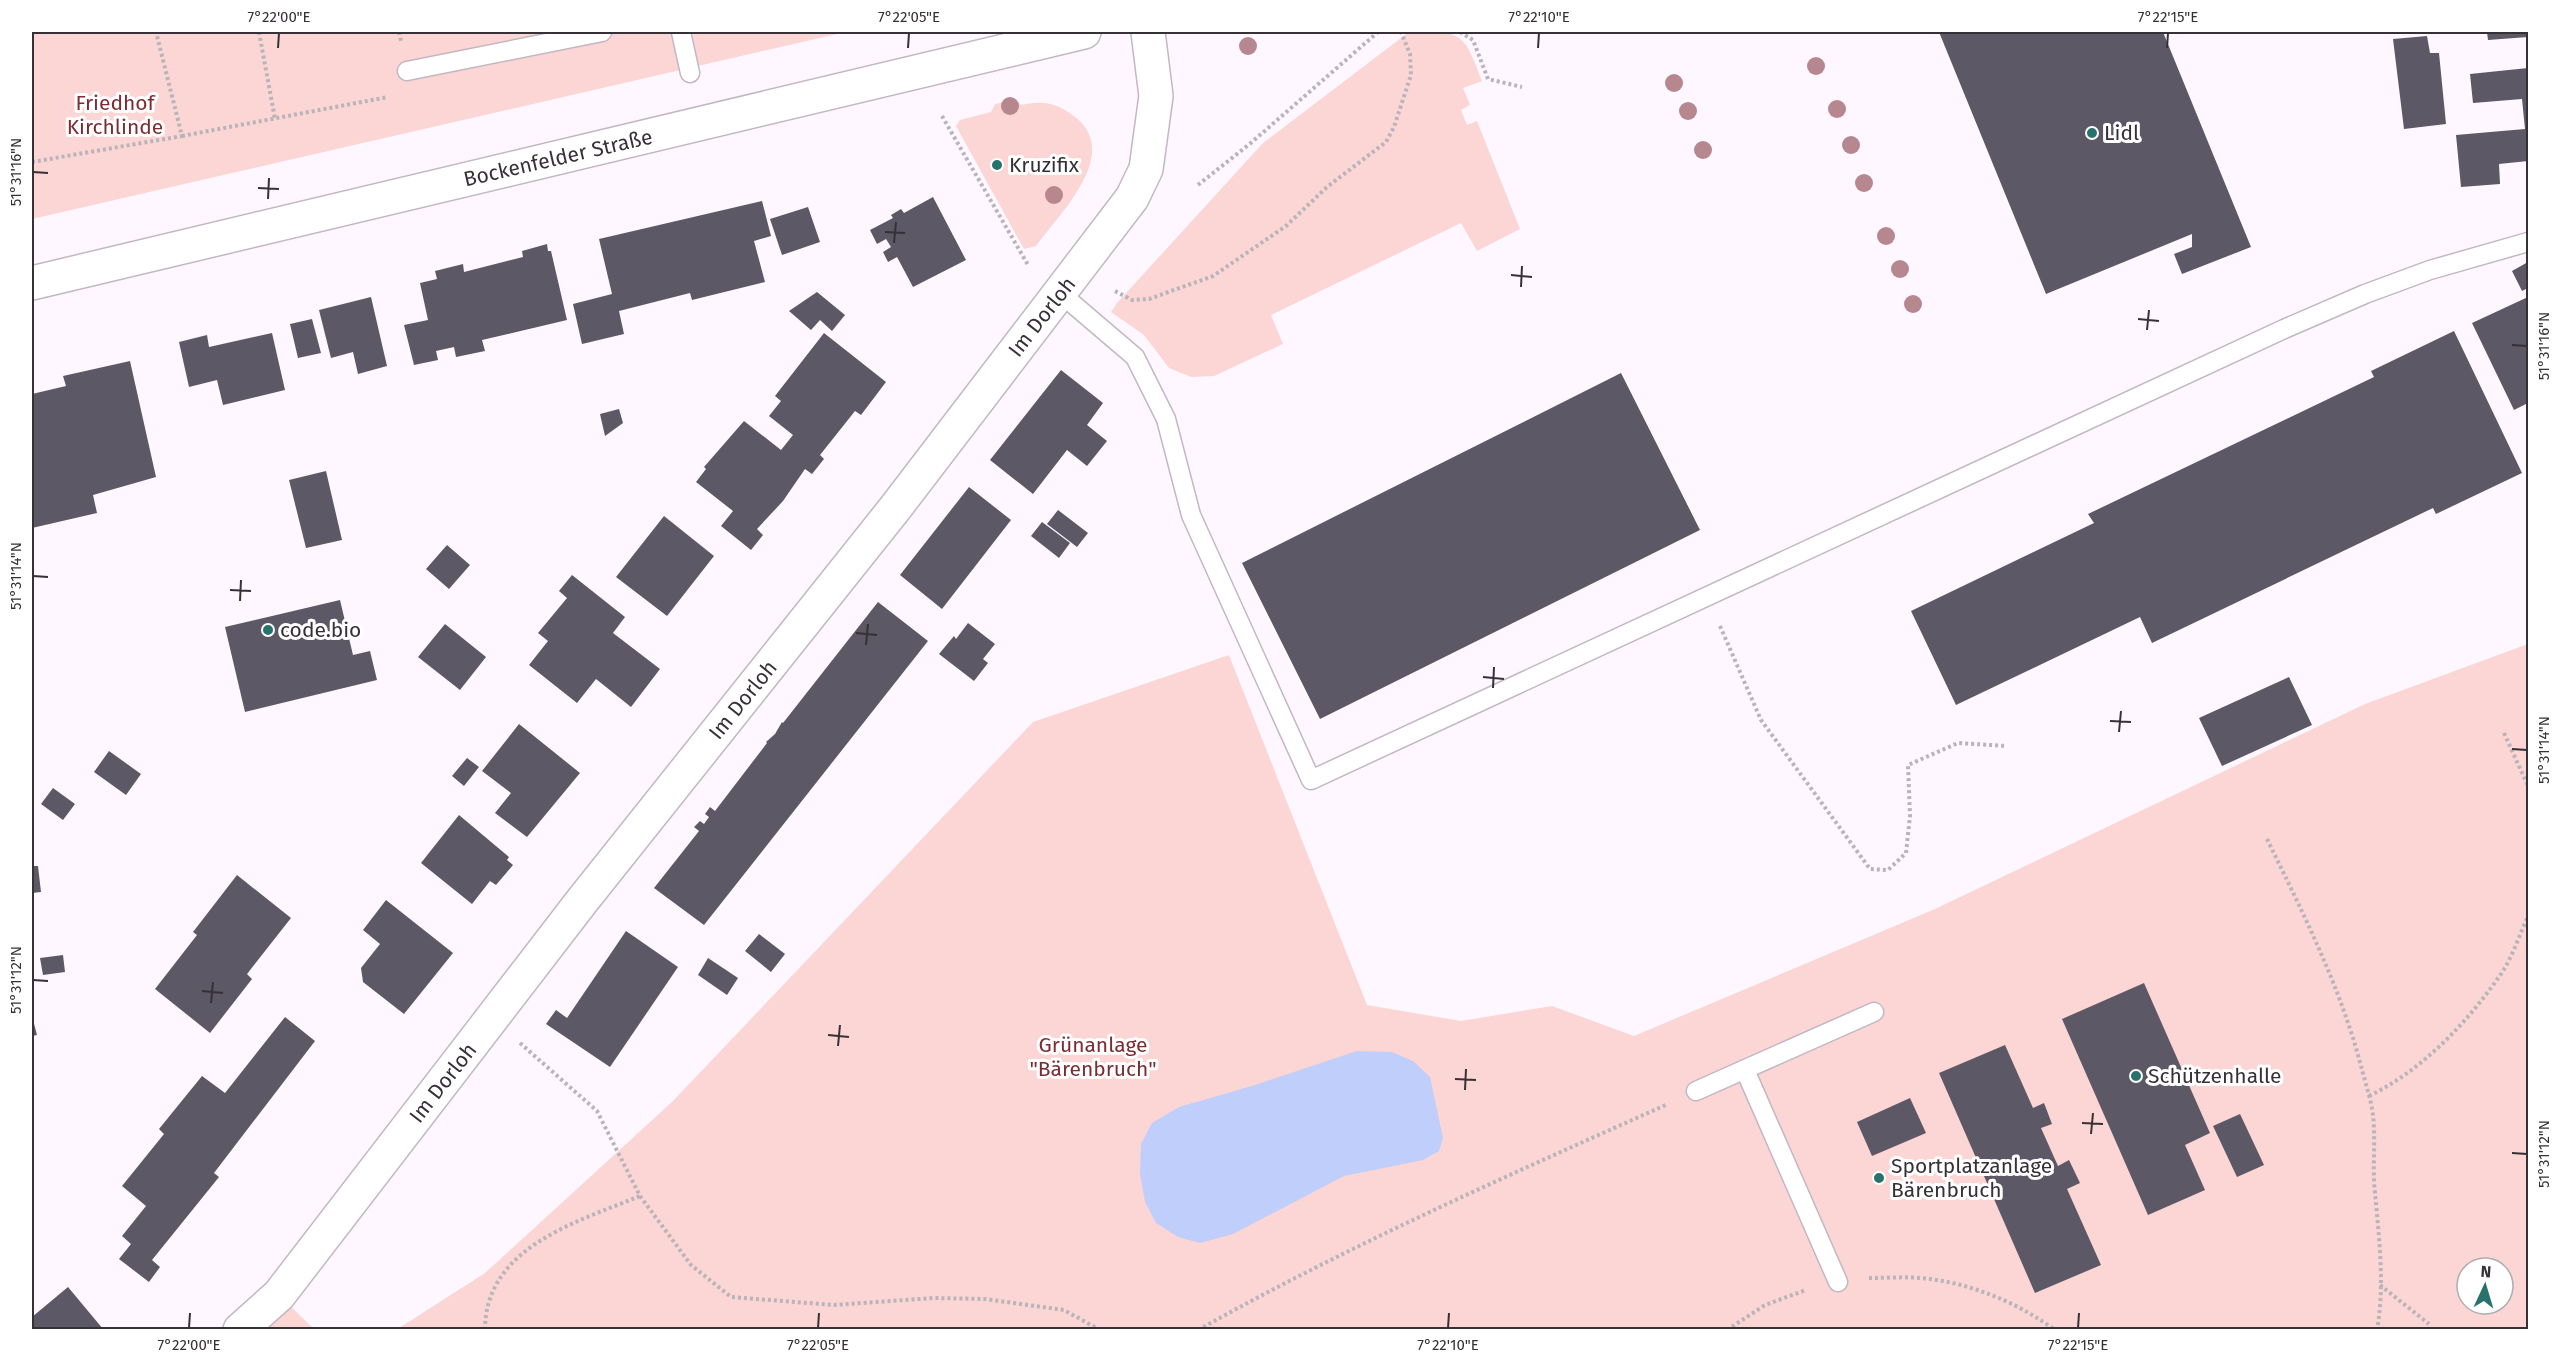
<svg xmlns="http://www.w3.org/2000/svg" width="2560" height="1361" font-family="'Fira Sans',sans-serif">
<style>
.green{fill:#fbd6d5;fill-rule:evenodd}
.water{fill:#bfcefb}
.building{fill:#5c5865}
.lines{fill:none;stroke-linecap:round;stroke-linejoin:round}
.lane-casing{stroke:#c3b7c3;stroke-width:21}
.street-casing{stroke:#c3b7c3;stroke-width:36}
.secondary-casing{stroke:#c3b7c3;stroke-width:36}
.path{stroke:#b9b3ba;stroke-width:4;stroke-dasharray:3 3;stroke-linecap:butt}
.lane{stroke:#fff;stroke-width:18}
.street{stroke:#fff;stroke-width:33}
.secondary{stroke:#fff;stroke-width:33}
.tree{fill:#b6878e}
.ticks{fill:none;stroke:#363136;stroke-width:2}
.poi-dot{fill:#28726d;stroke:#fff;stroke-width:2}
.labels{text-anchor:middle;stroke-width:6;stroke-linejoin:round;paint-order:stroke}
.park-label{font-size:21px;fill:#7c2c32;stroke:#fff}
.poi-label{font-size:21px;fill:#363136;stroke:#fff;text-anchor:start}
.street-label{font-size:21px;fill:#363136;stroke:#fff}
.neatline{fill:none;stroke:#363136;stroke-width:2}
.ticks-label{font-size:15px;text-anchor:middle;fill:#363136}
</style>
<rect width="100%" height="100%" fill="#fef7ff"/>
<path class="green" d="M32,32H846L32,219Z
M1409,32C1462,32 1463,30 1482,81L1463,88L1470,105L1461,110L1467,125L1477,121L1520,229L1477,251L1461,223L1271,315L1283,344L1214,376L1191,377L1169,368L1144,335L1111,312L1117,303L1263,143Z
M1014,100L1022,105C1042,100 1057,103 1074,116C1123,153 1060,213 1036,246L1024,249L956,126L960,120L991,112L995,104Z
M2528,644V1329L396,1330L485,1273L673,1101L1033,722L1229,655L1367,1005L1461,1021L1552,1006L1634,1036L1935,909L2365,704ZM2467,1268H2503V1304H2467Z
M279,1295L314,1329L241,1330Z"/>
<path class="water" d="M1357,1051L1392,1052L1413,1061L1430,1077L1443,1138L1439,1151L1423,1160L1344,1176L1233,1234L1200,1243L1178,1237L1156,1223L1145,1202L1140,1173L1141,1144L1152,1123L1179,1107L1255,1085Z"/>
<path class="building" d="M1939,32H2163L2251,247L2182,274L2174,254L2192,247V234L2046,294Z
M2487,32H2528V37L2488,40Z
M2427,36L2430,53H2439L2446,124L2404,129L2393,39Z
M2528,68V161L2499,164L2500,184L2461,187L2456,135L2525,129L2522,99L2473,103L2470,74Z
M933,197L966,260L913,287L897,257L888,262L883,252L891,247L886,239L877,244L870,230L893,218L891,215L901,209L904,213Z
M762,201L771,236L754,241L765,282L692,300L690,293L619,311L624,334L582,344L573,304L612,294L599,239Z
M808,207L820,242L782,255L770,219Z
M547,244L548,251H551L567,320L482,340L485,351L456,357L454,347L436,351L438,360L414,365L404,325L428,320L420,283L437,279L435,271L463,264L464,272L523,257L522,251Z
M2528,262V288L2522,291L2512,271Z
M817,292L845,315L832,331L820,320L811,330L789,311Z
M371,297L387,366L358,374L353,352L331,358L319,310Z
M2528,297V403L2514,410L2472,323Z
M312,319L321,353L298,358L290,324Z
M2454,331L2522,473L2436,514L2433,508L2152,643L2140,617L1956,705L1911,611L2094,523L2088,514L2374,377L2371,371Z
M272,333L285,390L223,405L217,380L189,387L179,342L207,335L209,347Z
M824,333L886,382L861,415L855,411L820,455L824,459L812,474L805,469L783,501L757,529L763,535L751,550L721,526L733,511L696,482L706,469L704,467L744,421L781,450L793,435L769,416L781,401L775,396Z
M130,361L156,477L93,495L97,513L32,528V394L66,386L63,376Z
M1061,370L1103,403L1087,425L1107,441L1087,466L1067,450L1033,494L990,460Z
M1621,373L1700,530L1320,719L1242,563Z
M619,409L623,423L605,436L600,414Z
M326,471L342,540L306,548L289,480Z
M969,487L1011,520L942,609L900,575Z
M1058,510L1088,533L1077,547L1047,524Z
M664,516L714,556L667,616L616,577Z
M1042,522L1070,543L1059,558L1031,536Z
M447,545L470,565L449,589L426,569Z
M572,575L625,617L613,633L660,669L631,707L596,679L577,703L529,665L548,641L538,633L567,598L559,591Z
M340,600L353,655L370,651L377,680L245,712L225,627Z
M878,602L928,641L704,925L654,888L699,831L694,827L700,821L704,824L709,817L705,814L710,807L715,811L767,743L766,742L775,734L782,722L783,723Z
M968,623L995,644L983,659L988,663L974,681L939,654L954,636L956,639Z
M445,624L486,657L460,690L418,657Z
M2289,677L2312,725L2222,766L2199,718Z
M519,724L580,773L527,837L495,813L511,793L482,771Z
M109,751L141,774L126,795L94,772Z
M467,758L479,767L464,786L452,776Z
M53,788L75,804L63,820L41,804Z
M459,815L509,857L507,860L513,865L496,885L490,881L472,904L421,863Z
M32,866H38L41,892L32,893Z
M237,875L291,918L247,974L252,979L210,1033L155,989L197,935L193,932Z
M386,900L453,953L404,1014L363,982L361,968L380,944L363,930Z
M626,931L678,967L610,1067L546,1024L556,1010L567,1018Z
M759,934L785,954L771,972L745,951Z
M63,955L65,972L43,975L40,958Z
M708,958L738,978L727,995L698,975Z
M2144,983L2210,1133L2185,1145L2205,1190L2148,1215L2062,1019Z
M32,1016L37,1035L32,1036Z
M285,1017L315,1041L214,1173L219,1177L152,1260L160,1267L149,1282L119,1259L131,1244L122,1236L146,1206L122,1186L164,1134L159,1129L202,1076L225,1093Z
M2005,1045L2033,1108L2044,1103L2052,1124L2041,1128L2058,1166L2069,1160L2080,1183L2067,1189L2101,1265L2035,1293L1939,1073Z
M1910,1098L1926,1133L1872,1156L1857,1122Z
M2240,1114L2264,1165L2237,1177L2213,1126Z
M68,1287L103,1329H32V1317Z"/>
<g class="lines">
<g class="lane-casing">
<path id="lane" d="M681,32L690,73
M407,71L602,32
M1060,293L1135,357L1166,419L1191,515L1311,780L2284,329L2365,294L2430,270L2528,242
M1745,1070L1838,1282
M1696,1091L1874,1012"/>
</g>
<g class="street-casing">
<path id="street" d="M240,1330L279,1295L582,901L896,507L1132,198L1146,169L1156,96L1148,32"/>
</g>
<g class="secondary-casing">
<path id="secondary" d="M32,283L1084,32"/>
</g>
<path class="path" d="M259,32L275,119
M399,32L401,41
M1460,32L1473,40L1488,79L1522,87
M942,116L1028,265
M182,136L388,97
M32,162L182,136L156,32
M1198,185L1252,142L1378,32
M1115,291L1132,300L1149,299L1213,276L1286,226L1327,187L1386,142L1394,127L1411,75L1410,54L1401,32
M1720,626L1761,720L1870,869L1888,870L1906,853L1910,816L1908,765L1958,743L2007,746
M2504,733L2528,786
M2267,839C2303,913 2340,986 2361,1066C2365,1082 2371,1099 2373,1115C2376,1141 2372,1167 2375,1193C2379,1237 2385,1286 2377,1330
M520,1043L597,1111L640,1196L691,1265L731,1297L834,1305L933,1298L985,1299L1064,1310L1100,1330
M2369,1096C2423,1070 2469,1021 2503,971C2513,955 2520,934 2528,916
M1869,1278C1889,1278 1910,1276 1930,1279C1975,1285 2018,1303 2055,1330
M2380,1285L2429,1324
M485,1330C485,1247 577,1222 640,1196
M1198,1330C1350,1245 1509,1175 1668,1104
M1727,1330L1765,1305L1806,1290"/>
<use href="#lane" class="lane"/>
<use href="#street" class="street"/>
<use href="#secondary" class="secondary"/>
</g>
<g class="tree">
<circle cx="1248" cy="46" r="9"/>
<circle cx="1816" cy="66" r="9"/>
<circle cx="1674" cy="83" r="9"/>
<circle cx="1010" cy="106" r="9"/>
<circle cx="1837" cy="109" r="9"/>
<circle cx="1688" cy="111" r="9"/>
<circle cx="1851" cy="145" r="9"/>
<circle cx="1703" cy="150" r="9"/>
<circle cx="1864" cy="183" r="9"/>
<circle cx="1054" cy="195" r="9"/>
<circle cx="1886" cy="236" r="9"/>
<circle cx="1900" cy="269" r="9"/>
<circle cx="1913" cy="304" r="9"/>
</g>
<path class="ticks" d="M278,48L279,33M908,48L909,33M1538,48L1539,33M2167,48L2168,33M33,172L48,173M258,188L279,189M268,199L269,178M885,232L905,233M894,243L896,222M1511,275L1532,277M1521,287L1522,266M2138,319L2159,321M2147,330L2149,310M2512,345L2527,346M33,576L48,577M230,590L251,591M240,601L241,580M856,633L877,635M866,645L868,624M1483,677L1504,679M1493,688L1494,667M2110,721L2131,722M2119,732L2121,711M2512,749L2527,750M33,980L48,981M202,991L223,993M211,1003L213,982M828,1035L849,1037M838,1046L840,1025M1455,1079L1476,1080M1465,1090L1466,1069M2082,1123L2103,1124M2091,1134L2093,1113M2512,1153L2527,1154M189,1328L190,1313M818,1328L819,1313M1448,1328L1449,1313M2078,1328L2079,1313"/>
<g class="poi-dot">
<circle cx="2092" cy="133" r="6"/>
<circle cx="997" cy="165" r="6"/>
<circle cx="268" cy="630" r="6"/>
<circle cx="2136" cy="1076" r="6"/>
<circle cx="1879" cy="1178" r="6"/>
</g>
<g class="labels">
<g class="park-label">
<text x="115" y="110">Friedhof<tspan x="115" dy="24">Kirchlinde</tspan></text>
<text x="1093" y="1052">Grünanlage<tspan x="1093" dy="24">"Bärenbruch"</tspan></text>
</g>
<g class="poi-label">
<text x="2104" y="140">Lidl</text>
<text x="1009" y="172">Kruzifix</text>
<text x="280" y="637">code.bio</text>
<text x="2148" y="1083">Schützenhalle</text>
<text x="1891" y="1173">Sportplatzanlage<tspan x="1891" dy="24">Bärenbruch</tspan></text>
</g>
<g class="street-label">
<text transform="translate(558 158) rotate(-13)" y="7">Bockenfelder Straße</text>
<text transform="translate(1042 317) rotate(-52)" y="7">Im Dorloh</text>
<text transform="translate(743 700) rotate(-51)" y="7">Im Dorloh</text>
<text transform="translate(443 1083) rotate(-52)" y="7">Im Dorloh</text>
</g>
</g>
<rect width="2560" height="1361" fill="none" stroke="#ffffff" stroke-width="66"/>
<g transform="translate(2485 1286) rotate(4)"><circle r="28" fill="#ffffff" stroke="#afadaf" stroke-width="1.5"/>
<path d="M0-4.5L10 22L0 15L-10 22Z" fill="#28726d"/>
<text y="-9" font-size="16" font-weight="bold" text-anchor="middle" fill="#363136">N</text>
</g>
<rect x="33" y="33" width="2494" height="1295" class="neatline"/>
<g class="ticks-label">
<text x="279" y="22">7°22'00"E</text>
<text x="909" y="22">7°22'05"E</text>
<text x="1539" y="22">7°22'10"E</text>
<text x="2168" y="22">7°22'15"E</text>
<text transform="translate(16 172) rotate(-90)" y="5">51°31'16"N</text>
<text transform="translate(2544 346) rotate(-90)" y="5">51°31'16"N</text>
<text transform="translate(16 576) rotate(-90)" y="5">51°31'14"N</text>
<text transform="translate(2544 750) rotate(-90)" y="5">51°31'14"N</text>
<text transform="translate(16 980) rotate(-90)" y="5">51°31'12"N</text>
<text transform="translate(2544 1154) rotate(-90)" y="5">51°31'12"N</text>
<text x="189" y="1350">7°22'00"E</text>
<text x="818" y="1350">7°22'05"E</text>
<text x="1448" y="1350">7°22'10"E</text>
<text x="2078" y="1350">7°22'15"E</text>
</g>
</svg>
